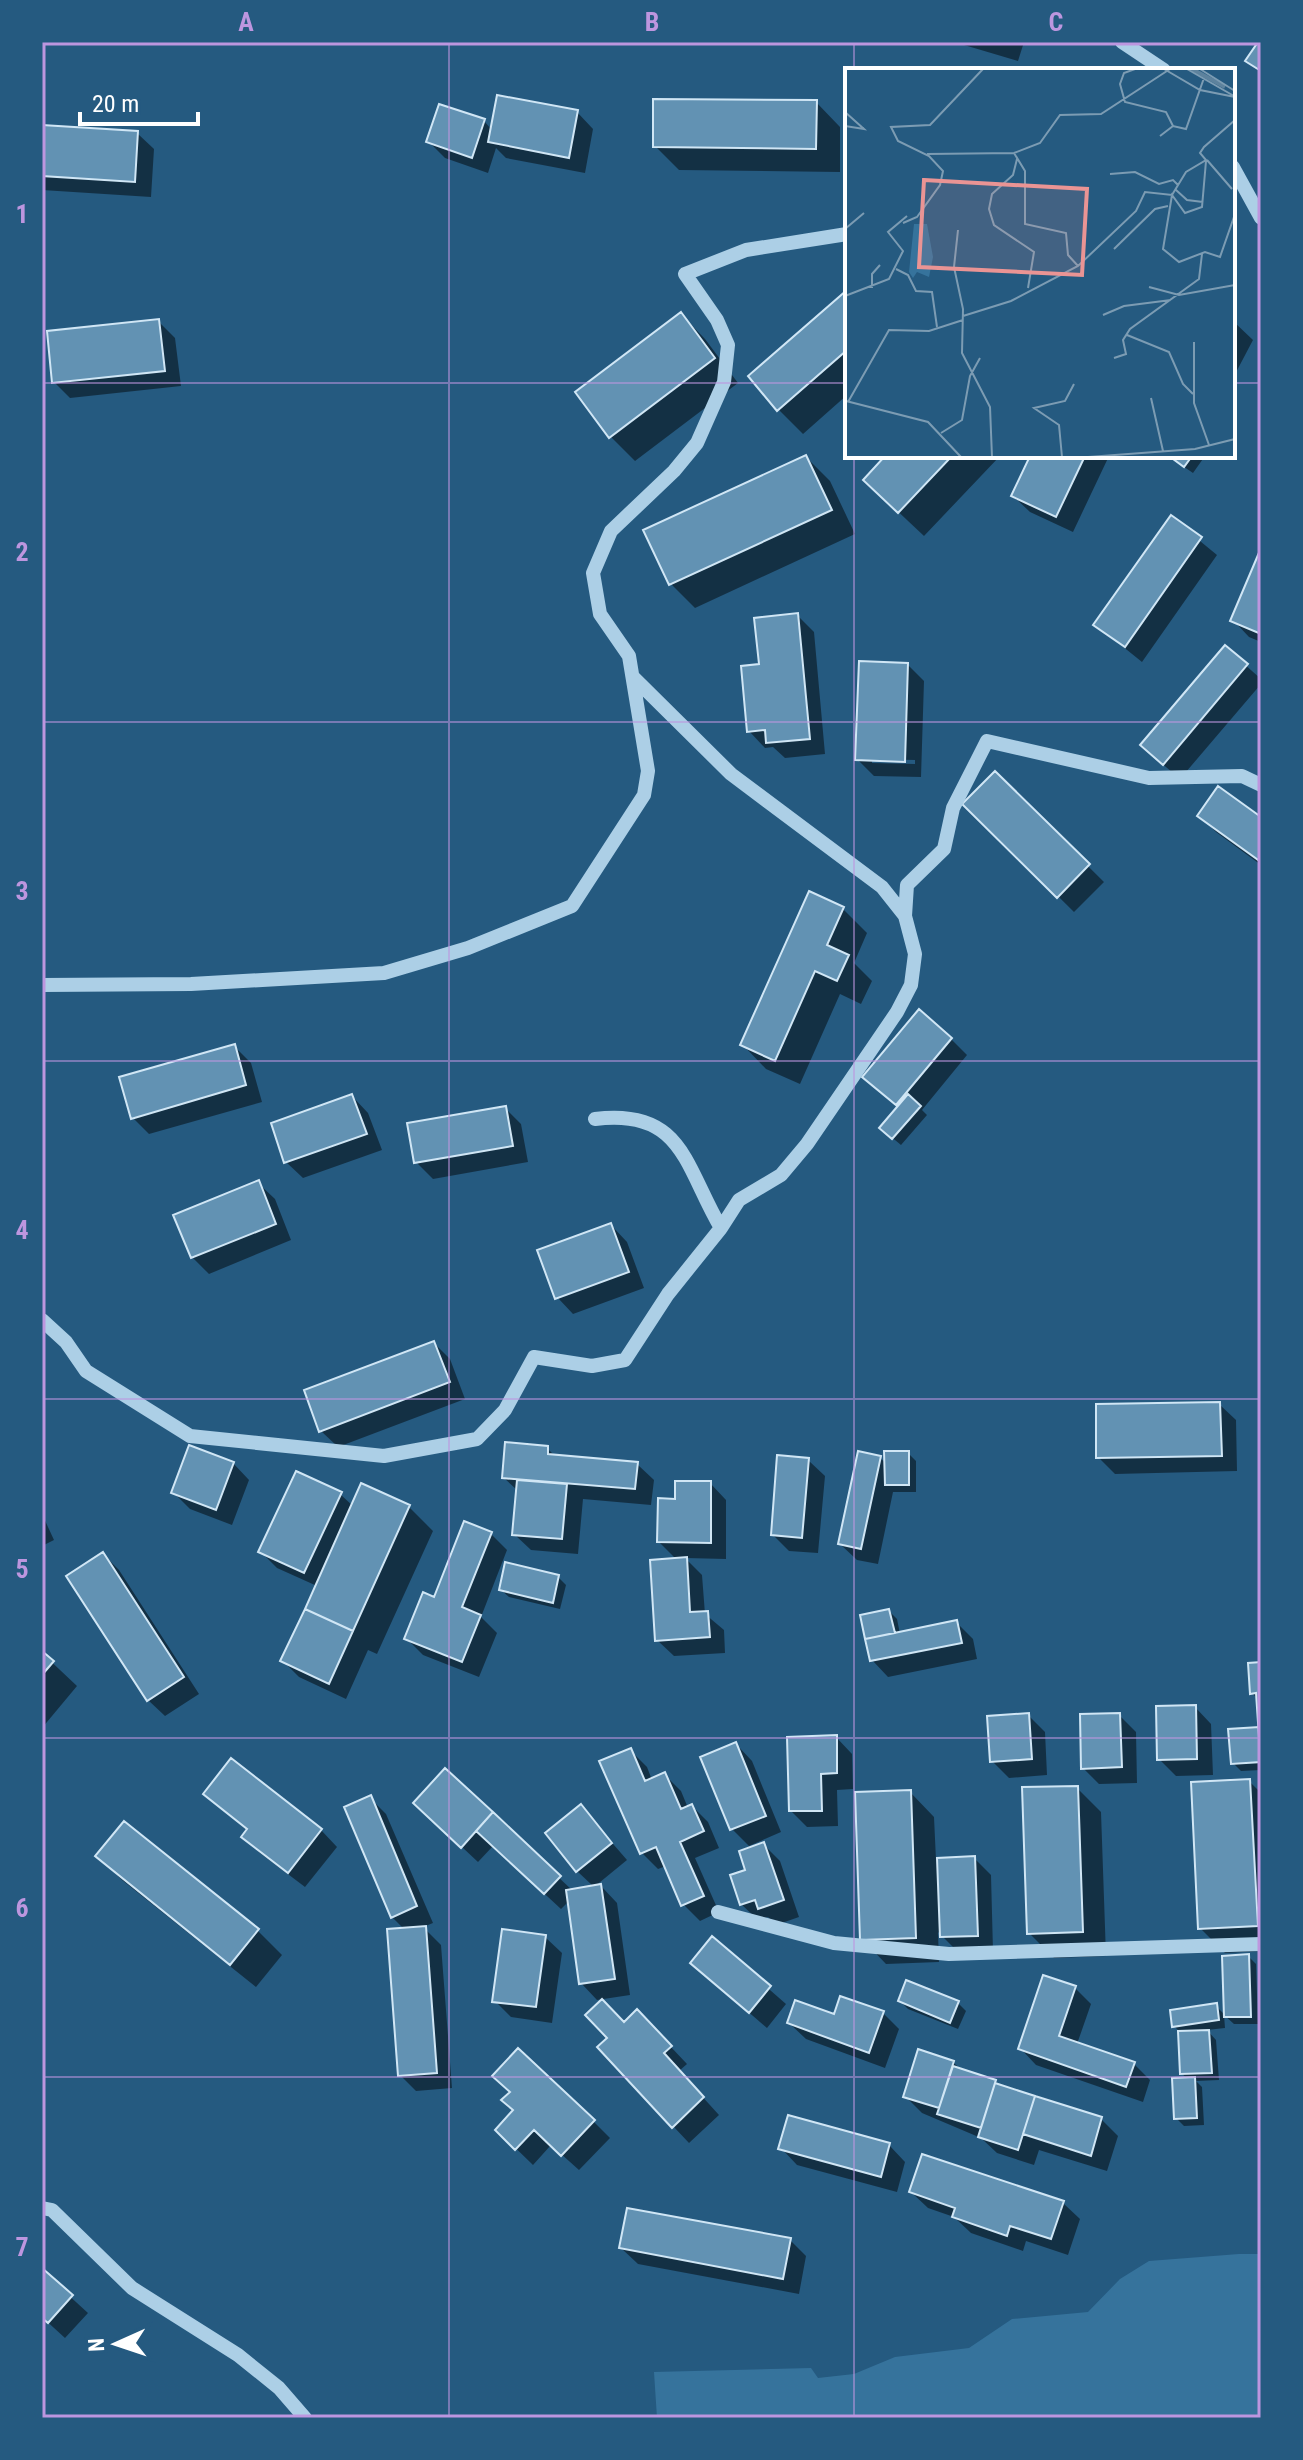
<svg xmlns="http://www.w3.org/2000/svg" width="1303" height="2460" font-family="'Roboto Condensed',sans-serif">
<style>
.green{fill:#36739c}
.shadow{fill:#0007;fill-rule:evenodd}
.building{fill:#6292b3;stroke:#d0e6f5;stroke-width:2}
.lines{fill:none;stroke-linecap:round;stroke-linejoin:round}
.minor{stroke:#accfe6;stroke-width:14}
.grid{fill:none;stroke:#bd96df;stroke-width:2;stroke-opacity:0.55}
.inset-river{fill:none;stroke:#5d829d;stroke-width:4}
.inset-road{fill:none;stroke:#7c9cb3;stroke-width:2}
.view{fill:#ea9494;fill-opacity:0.15;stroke:#ea9494;stroke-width:4}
.inset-edge{fill:none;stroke:#fff;stroke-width:4}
.neatline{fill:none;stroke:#bd96df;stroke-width:3}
.grid-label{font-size:26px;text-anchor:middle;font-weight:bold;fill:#bd96df}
</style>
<rect width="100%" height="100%" fill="#255a80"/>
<path class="green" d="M1239,2254H1261V2418H657L654,2372L811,2368L818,2378L854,2374L895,2357L969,2348L1012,2319L1088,2312L1120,2279L1149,2261Z"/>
<path class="shadow" d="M954,42H1024L1018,61Z
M816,102L840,127V172L679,170L655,146Z
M577,112L593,129L585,173L506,158L496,148L488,173L445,158L429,142L484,121L492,130Z
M42,127L137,133L154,149L151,197L42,190Z
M847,293V395L803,434L778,409Z
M681,314L705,339L738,383L635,461L611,437Z
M158,321L175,338L181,386L70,398L54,382Z
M1233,321L1253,340L1233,378Z
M888,456H1000L924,536L890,504Z
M1032,456H1109L1073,532L1030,512L1013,496Z
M1168,456H1205L1193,473Z
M806,457L830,481L855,534L695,608L671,584Z
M1172,518L1217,555L1142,662L1096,625Z
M1261,553V642L1249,637L1233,620Z
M797,615L814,632L825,754L785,758L773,747L765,748L749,731L761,666Z
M1225,647L1261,679V684L1180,779L1159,761Z
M908,665L924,681L921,777L874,776L857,759ZM872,759L915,760V764L872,763Z
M995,774L1104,882L1074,912L965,804Z
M1199,815L1261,820V865L1216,832Z
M843,909L867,933L854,963L872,981L861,1004L840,994L800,1084L766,1069L742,1044Z
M951,1039L967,1055L922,1110L927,1115L901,1145L889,1135L899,1107L865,1077Z
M234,1046L251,1063L262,1102L149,1134L133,1118Z
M352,1096L368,1113L382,1150L303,1178L286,1162Z
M505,1108L521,1124L528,1162L433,1179L416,1162Z
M258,1183L275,1199L291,1240L209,1274L192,1257Z
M611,1225L627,1242L644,1288L573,1314L557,1297Z
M434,1343L450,1359L465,1399L338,1447L321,1431Z
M1219,1404L1236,1420L1237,1471L1115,1474L1098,1457Z
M547,1448L556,1457L637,1464L654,1480L651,1505L583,1499L578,1554L531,1550L514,1534L518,1491L504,1478Z
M908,1453L916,1461V1492H893L878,1564L857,1560L840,1544L880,1458L887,1464Z
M808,1460L825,1476L818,1553L789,1551L773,1535Z
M233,1463L249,1480L232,1525L190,1509L173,1492Z
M710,1483L726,1500V1559L685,1558L702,1575L705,1614L724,1630L725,1653L674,1656L657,1640L677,1560L659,1542L676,1501Z
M340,1494L353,1506L409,1507L433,1531L377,1654L368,1650L346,1699L299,1677L283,1661L317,1586L277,1568L261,1552Z
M42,1514L54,1540L42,1546Z
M491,1534L507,1550L481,1617L497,1633L479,1677L423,1655L406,1638Z
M103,1554L119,1570L199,1694L165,1716L148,1700Z
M558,1577L566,1585L560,1609L509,1597L501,1590Z
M889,1611L897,1619L900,1634L957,1623L973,1639L977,1659L888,1677L872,1660Z
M42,1653L77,1686L42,1728Z
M1261,1664V1770L1241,1771L1233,1763L1261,1729L1259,1700L1252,1693Z
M1195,1707L1211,1724L1213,1775L1176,1776L1159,1759Z
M1028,1715L1045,1732L1047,1775L1009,1778L992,1761Z
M1119,1715L1136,1732L1137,1783L1099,1784L1083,1768Z
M836,1737L852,1754L853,1789L837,1790L838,1826L807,1827L791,1811Z
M736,1744L752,1761L781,1832L749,1846L732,1829L703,1758Z
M630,1750L647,1767L652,1780L664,1774L681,1791L688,1808L692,1806L708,1822L719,1848L695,1858L719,1912L700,1921L683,1904L666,1866L658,1869L642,1853Z
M445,1770L573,1891L601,1886L617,1903L630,1995L597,2000L581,1983L570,1900L561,1909L493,1846L478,1862L432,1819Z
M1249,1781L1261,1793V1951L1225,1953L1200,1928Z
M1077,1788L1101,1812L1106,1956L1054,1958L1029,1933Z
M910,1792L934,1817L936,1860L974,1858L991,1875L993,1951L958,1952L938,1932L939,1962L886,1964L862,1939Z
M205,1794L321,1830L337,1847L305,1887L260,1853L244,1837L248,1831Z
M370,1798L386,1814L433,1923L423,1927L441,1945L452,2088L416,2091L400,2075L405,1930L392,1917Z
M581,1807L627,1860L594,1887L577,1871Z
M764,1845L780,1861L799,1917L776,1925L768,1917L758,1920L741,1904L747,1871Z
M98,1856L257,1930L282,1955L256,1987L122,1880Z
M545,1937L562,1953L552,2023L511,2017L495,2001Z
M712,1939L786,2004L767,2028L692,1963Z
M1248,1956L1256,1964L1258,2024H1234L1224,2015L1225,2028L1207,2030L1216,2040L1219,2080L1196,2081L1202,2087L1204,2125L1184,2126L1176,2118L1188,2079L1182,2074L1180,2032L1174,2026L1216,2006L1226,2016Z
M1075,1988L1091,2004L1077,2044L1134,2064L1150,2080L1143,2102L1036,2065L1020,2048Z
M900,2001L958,2003L966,2011L958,2029L908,2009Z
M883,2013L899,2029L885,2068L806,2039L789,2023Z
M624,2024L653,2028L687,2064L679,2071L719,2115L689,2143L673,2126L610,2038Z
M953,2062L962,2071L995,2081L1001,2087L1101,2119L1118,2136L1107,2171L1039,2150L1034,2165L997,2153L981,2138L922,2113L905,2096Z
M593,2121L610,2138L579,2170L551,2145L533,2165L497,2130Z
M889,2145L905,2162L897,2192L797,2165L781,2148Z
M911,2192L1063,2203L1080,2219L1068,2255L1026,2241L1023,2251L971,2233L954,2217L928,2208Z
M790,2240L806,2256L799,2294L638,2264L621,2248Z
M42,2271L88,2313L65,2338L42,2317Z"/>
<path class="building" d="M1258,42H1261V71L1245,61Z
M497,95L578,110L569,158L488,142Z
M653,99L817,100L816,149L653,147Z
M439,104L485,119L472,158L426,142Z
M42,125L138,131L135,182L42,176Z
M847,290V350L777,411L748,376Z
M681,312L715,358L609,438L575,392Z
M159,319L165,371L52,383L47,331Z
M806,455L832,510L669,585L643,530Z
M885,456H952L898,513L863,480Z
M1030,456H1085L1056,517L1011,496Z
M1169,456H1192L1184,467Z
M1171,515L1202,537L1125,647L1093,625Z
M1261,548V634L1230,621Z
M798,613L810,739L766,743L765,730L747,732L741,666L759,664L754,618Z
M1225,645L1248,664L1163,765L1140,745Z
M859,661L908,663L905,762L855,760Z
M995,771L1090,864L1057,898L962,804Z
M1218,786L1261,817V862L1197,816Z
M809,891L844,907L827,945L849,955L837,981L815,971L775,1061L740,1045Z
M919,1009L952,1038L896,1105L862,1077Z
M235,1044L246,1085L131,1119L119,1077Z
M352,1094L367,1134L284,1163L271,1123Z
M908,1094L921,1106L892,1139L879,1128Z
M506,1106L513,1146L414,1163L407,1123Z
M259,1180L276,1224L191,1258L173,1215Z
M611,1223L629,1272L555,1299L537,1250Z
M434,1341L450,1382L319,1432L304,1390Z
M1220,1402L1222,1456L1096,1458V1404Z
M505,1442L548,1446V1454L638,1462L635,1489L502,1478Z
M189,1445L234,1462L216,1510L171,1493Z
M858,1451L881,1456L861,1549L838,1544Z
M884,1451H909V1485H885Z
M777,1455L809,1458L802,1538L771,1535Z
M296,1471L342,1492L304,1573L258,1552Z
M517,1480L567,1484L562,1539L512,1535Z
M675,1481H711V1543L657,1542L658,1498L675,1499Z
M361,1483L410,1505L353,1631L305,1609Z
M464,1521L492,1532L462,1607L481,1615L462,1662L404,1639L423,1592L434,1597Z
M103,1552L184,1677L147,1701L66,1576Z
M687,1557L690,1612L708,1611L710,1637L655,1641L650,1560Z
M505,1562L559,1575L553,1603L499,1590Z
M305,1609L353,1631L329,1684L280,1661Z
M889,1609L895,1633L865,1639L860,1615Z
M957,1620L962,1643L870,1661L865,1639Z
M42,1651L54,1661L42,1675Z
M1261,1662V1767L1256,1693L1250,1694L1248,1663Z
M1196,1705L1197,1759L1157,1760L1156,1706Z
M1029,1713L1032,1759L990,1762L987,1716Z
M1120,1713L1122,1767L1081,1769L1080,1714Z
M1259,1727L1261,1762L1231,1764L1228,1729Z
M837,1735V1773L821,1774L822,1811H789L787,1737Z
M736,1742L766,1816L730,1830L700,1757Z
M631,1748L645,1781L665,1772L681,1809L692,1804L704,1831L680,1842L704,1896L681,1906L656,1847L640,1854L599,1761Z
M231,1758L322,1829L288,1873L241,1837L247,1829L203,1794Z
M445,1768L493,1812L461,1848L413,1803Z
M1250,1779L1258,1926L1198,1929L1191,1782Z
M1078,1786L1083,1932L1027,1934L1022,1787Z
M911,1790L916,1938L860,1940L855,1792Z
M371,1795L417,1906L391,1918L344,1807Z
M581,1804L612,1843L576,1872L545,1833Z
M493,1812L561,1876L544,1894L476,1831Z
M124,1821L259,1929L230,1965L95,1856Z
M764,1842L784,1900L758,1909L755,1900L740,1905L730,1875L745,1870L739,1851Z
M975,1856L978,1936L940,1937L937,1858Z
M601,1884L615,1979L579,1984L566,1890Z
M426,1926L437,2073L398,2076L387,1929Z
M502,1929L546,1935L536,2007L492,2002Z
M712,1936L771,1986L749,2013L690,1963Z
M1249,1954L1251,2017H1224L1222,1956Z
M1043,1975L1076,1986L1059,2036L1135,2062L1126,2087L1018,2049Z
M906,1980L959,2001L950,2023L898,2001Z
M840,1996L884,2011L869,2053L787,2023L795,2000L834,2014Z
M602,1999L624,2022L637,2009L672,2046L664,2053L704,2097L672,2128L597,2047L607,2038L585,2015Z
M1217,2003L1219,2020L1172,2027L1170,2010Z
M1209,2030L1212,2073L1180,2074L1178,2031Z
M518,2048L595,2120L561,2156L534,2130L515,2150L495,2130L513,2110L501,2100L510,2092L492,2076Z
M918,2049L954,2061L939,2108L903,2097Z
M953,2066L996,2080L981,2128L937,2114Z
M1195,2077L1197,2118L1174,2119L1172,2078Z
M995,2083L1035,2096L1018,2150L978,2137Z
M1035,2096L1102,2117L1091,2156L1023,2134Z
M788,2115L890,2143L881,2177L778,2149Z
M922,2154L1064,2201L1051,2239L1010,2226L1007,2236L952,2217L955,2208L909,2192Z
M627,2208L791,2238L783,2279L619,2248Z
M42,2268L73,2295L48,2323L42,2318Z"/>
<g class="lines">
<path class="minor" d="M1122,42L1164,70
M1233,167L1261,218
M633,677L731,774L882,887L905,916
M42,985L191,984L384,973L468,948L572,906L644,795L648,771L629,656L600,614L593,573L611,531L674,471L697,443L724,382L728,345L717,320L685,274L746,250L847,234
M595,1119C683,1108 685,1167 721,1228
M42,1320L66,1342L86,1371L190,1436L384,1456L477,1439L505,1410L534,1357L592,1366L625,1360L668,1294L721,1228L739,1200L781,1175L807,1144L897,1012L911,985L915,954L905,916L907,885L944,849L953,808L987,741L1149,778L1242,776L1261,785
M718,1912L834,1943L949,1954L1261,1944
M42,2208L52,2210L132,2288L238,2355L279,2388L305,2418"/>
</g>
<path class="grid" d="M449,42V2418M854,42V70M42,383H847M1233,383H1261M854,456V2418M42,722H1261M42,1061H1261M42,1399H1261M42,1738H1261M42,2077H1261"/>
<g transform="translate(845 68)">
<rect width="390" height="390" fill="#255a80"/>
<path d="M69,156H82L88,189L84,209L72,204L68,210L64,204Z" fill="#36739c"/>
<path class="inset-river" d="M347,1L380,19"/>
<path class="inset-road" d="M290,1L279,5L275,16L280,34L321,44L328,58M319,1L355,22L390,29M342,1L389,28M355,1L390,23M0,44L19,61L0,58M315,68L328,58L341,61L359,10M169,85L195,75L215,47L256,46L325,1M82,86L169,85L180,103V156L221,165L223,187L233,198M172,91L168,107L147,126L144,141L149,157L189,184L183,220M362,92L387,121M361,93L357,139L340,145L327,127L318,181L334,194L360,184L375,189L390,146M265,106L290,104L314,116L328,112L333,117M331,122L342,132L358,134M58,155L72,149L95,117L98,103L84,88L53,73L46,59L85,57L138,1M0,161L19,145M113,162L109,199L118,241L117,285L145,339L147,389M269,181L310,141L323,138M51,201L63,207L71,223L87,224L92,259M304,219L334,227L390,217M27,220V206L35,197M0,228L44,211L58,183L43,164L62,148M258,247L279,238L326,232M118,248L166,233L233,198L291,143L300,124L327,127L341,104L361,92L355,85L359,79L390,52M282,267L324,284L338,316L348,326M349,274V335L364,377M269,290L281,286L278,272L285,261L354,211L357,186M306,330L318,383M1,333L83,354L116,389M3,334L44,262L84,263L118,252M96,365L117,352L125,308L135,290M217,389L214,357L189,340L220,333L229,316M243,389L350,381L390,371"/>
<path class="view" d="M79,112L242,121L237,207L74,199Z"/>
<rect width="390" height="390" class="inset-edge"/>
</g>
<rect width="1303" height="2460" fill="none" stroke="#255a80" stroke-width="88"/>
<g transform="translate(116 2344) rotate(267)" stroke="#255a80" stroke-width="6" paint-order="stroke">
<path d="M0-6L14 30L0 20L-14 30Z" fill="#ffffff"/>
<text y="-12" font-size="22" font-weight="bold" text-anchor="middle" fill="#ffffff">N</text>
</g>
<path d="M80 112v12h118v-12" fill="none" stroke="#ffffff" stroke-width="4"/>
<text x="92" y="112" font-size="24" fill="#ffffff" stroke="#255a80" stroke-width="6" paint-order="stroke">20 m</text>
<rect x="44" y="44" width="1215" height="2372" class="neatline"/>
<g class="grid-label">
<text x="246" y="31">A</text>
<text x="652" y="31">B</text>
<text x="1056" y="31">C</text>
<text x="22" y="223">1</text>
<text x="22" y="561">2</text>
<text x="22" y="900">3</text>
<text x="22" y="1239">4</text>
<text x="22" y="1578">5</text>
<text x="22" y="1917">6</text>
<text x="22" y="2256">7</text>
</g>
</svg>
